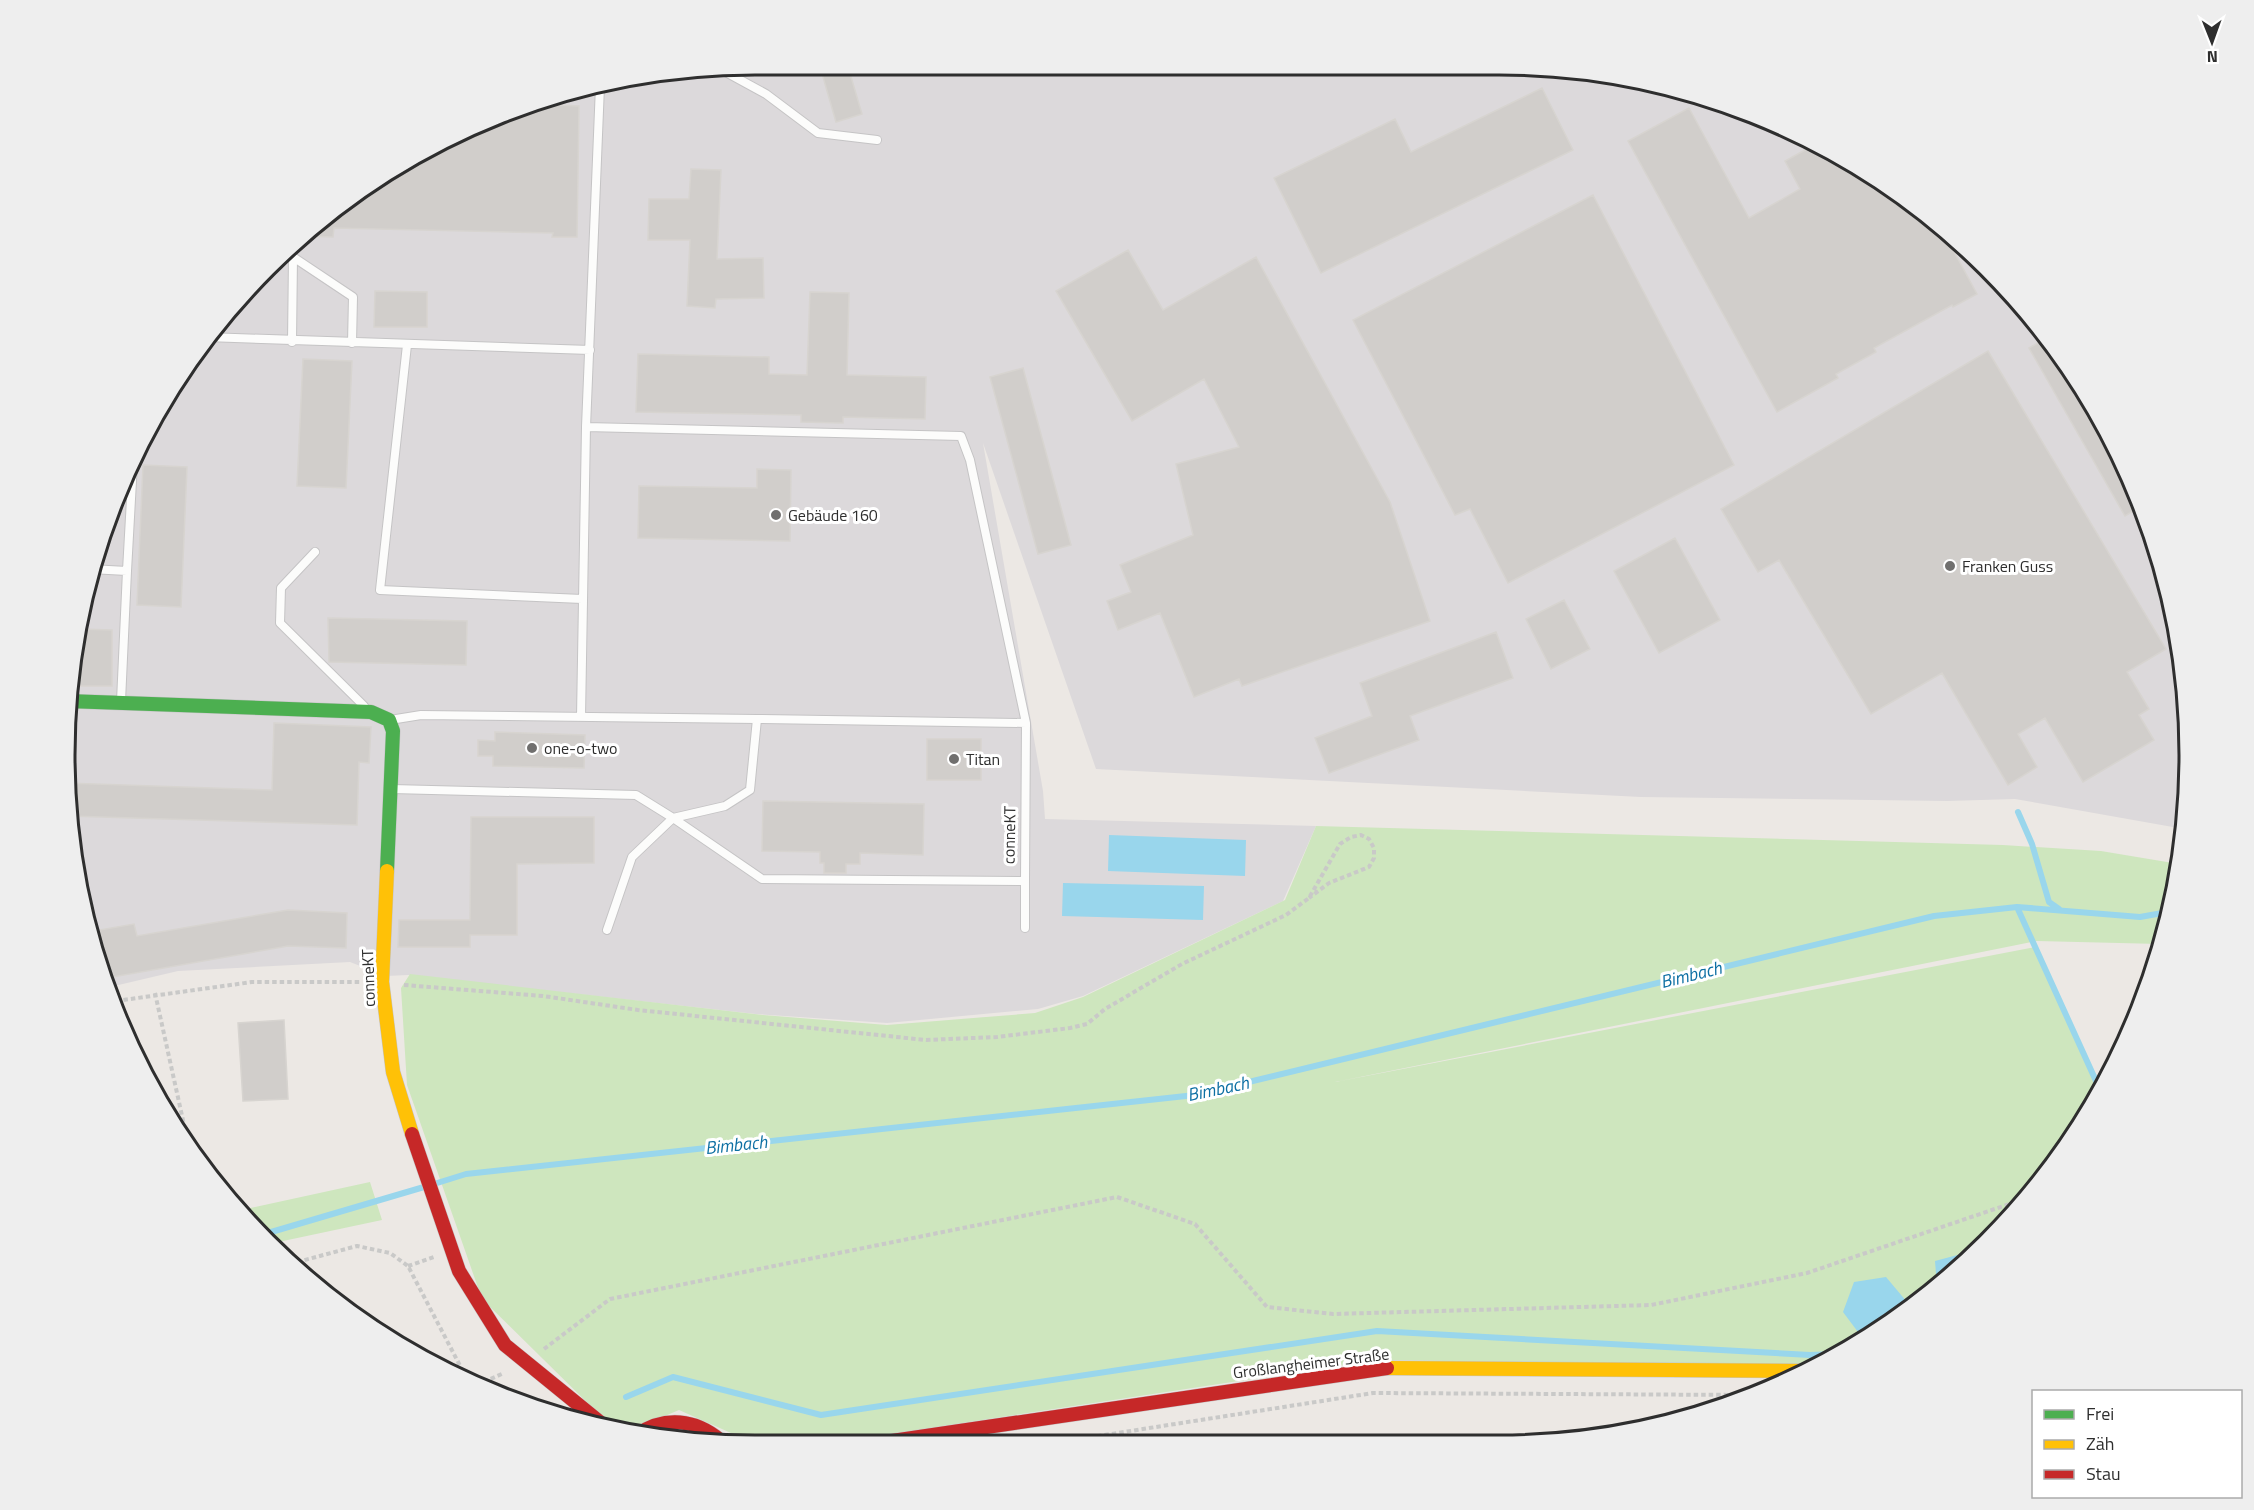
<svg xmlns="http://www.w3.org/2000/svg" width="2254" height="1510" font-family="'Titillium Web',sans-serif">
<style>
.industrial{fill:#dcd9db}
.green{fill:#cee6be}
.water{fill:#99d6ec}
.lines{fill:none;stroke-linecap:round;stroke-linejoin:round}
.stream{stroke:#99d6ec;stroke-width:6}
.building{fill:#d1cecb;stroke:#d7d4d0;stroke-width:1.5}
.lane-casing{stroke:#c5c4c5;stroke-width:10}
.fast-casing{stroke:#c5c4c5;stroke-width:15}
.slow-casing{stroke:#c5c4c5;stroke-width:15}
.jam-casing{stroke:#c5c4c5;stroke-width:15}
.path{stroke:#c9c9c8;stroke-width:4;stroke-dasharray:4.5 3;stroke-linecap:butt}
.lane{stroke:#fcfcfb;stroke-width:8}
.fast{stroke:#4caf50;stroke-width:14}
.slow{stroke:#ffc107;stroke-width:14}
.jam{stroke:#c62828;stroke-width:14}
.poi-dot{fill:#706f6e;stroke:#fff;stroke-width:2}
.labels{text-anchor:middle;stroke-width:6;stroke-linejoin:round;paint-order:stroke}
.poi-label{font-size:16px;fill:#2e2e2e;stroke:#fff;text-anchor:start}
.street-label{font-size:16px;fill:#2e2e2e;stroke:#fff}
.water-label{font-size:18px;font-style:italic;fill:#0d6fa3;stroke:#fff}
.rim{fill:none;stroke:#2e2e2e;stroke-width:3}
</style>
<rect width="100%" height="100%" fill="#ece8e4"/>
<path class="industrial" d="M665,70H1589L1678,88L1804,136L1955,236L2047,335L2118,450L2166,577L2188,710L2184,829L2015,799L1947,801L1641,797L1096,769L983,443L1043,791L1045,819L1316,826L1283,901L1083,996L1038,1009L887,1023L756,1014L408,975L386,976L350,962L178,971L110,987L88,933L66,801V709L88,577L117,491L207,334L267,267L371,181L533,101Z"/>
<path class="green" d="M1316,826L2003,845L2101,851L2179,864L2160,944L2037,941L1335,1082L2035,947L2101,1091L2097,1101L2018,1211L1919,1303L1821,1364L1764,1366L1378,1360L850,1440H783L731,1433L679,1410L627,1432L614,1429L482,1299L407,1085L401,988L410,974L763,1015L887,1025L1035,1013L1083,997L1285,900Z
M370,1182L382,1220L269,1244L237,1211Z"/>
<path class="water" d="M1109,835L1246,840L1245,876L1108,871Z
M1063,883L1204,886L1203,920L1062,916Z
M1976,1250L1937,1287L1935,1261Z
M1886,1277L1907,1302L1902,1313L1867,1335L1861,1336L1843,1312L1854,1282Z"/>
<g class="lines">
<path class="stream" d="M2018,812L2032,844L2049,902L2059,909
M2017,907L2101,1092
M434,1184L466,1174L1195,1095L1934,916L2017,907L2140,917L2168,912
M261,1235L424,1187
M626,1397L673,1377L821,1415L1377,1331L1810,1355L1837,1354"/>
</g>
<path class="building" d="M821,70H849L862,114L836,122Z
M1542,88L1573,150L1321,273L1274,178L1395,119L1411,152Z
M556,96V105L579,106L577,237H552L553,233L334,228L333,237L304,236L371,181L533,101Z
M1689,108L1749,218L1800,189L1785,161L1816,144L1940,226L1977,294L1953,307L1952,305L1874,348L1876,352L1836,374L1838,378L1777,412L1628,141Z
M691,169L721,170L717,259L763,258L764,298L716,299L715,308L687,306L690,240H648L649,199H689Z
M1593,195L1734,465L1508,583L1470,509L1455,515L1353,320Z
M1128,250L1163,310L1256,257L1390,502L1430,621L1242,686L1239,679L1194,697L1160,613L1118,630L1107,601L1131,592L1120,565L1193,535L1176,464L1239,447L1204,379L1132,421L1056,291Z
M375,291L427,292V327H374Z
M810,292L849,293L847,375L926,377L925,419L843,417V423L801,422V415L636,412L638,354L769,357V374L807,375Z
M2048,337L2118,450L2140,507L2125,516L2029,348Z
M1988,351L2166,649L2127,672L2149,709L2139,715L2154,740L2083,782L2045,718L2018,734L2037,767L2008,785L1942,673L1871,714L1779,560L1758,572L1721,509Z
M303,359L352,361L346,488L297,486Z
M1023,368L1071,545L1038,554L990,377Z
M143,465L187,467L181,607L137,605Z
M757,469L791,470L790,541L638,538L639,486L757,488Z
M1675,538L1720,620L1659,653L1614,571Z
M1564,600L1590,649L1551,669L1526,619Z
M328,618L467,621L466,665L329,662Z
M79,629L112,630V686H74L72,671Z
M1496,632L1513,678L1410,716L1419,740L1329,773L1315,738L1372,716L1360,683Z
M274,723L371,727L369,763L359,762L357,825L69,816L66,783L272,790Z
M495,732L585,735L584,768L493,766V756H478V740L495,741Z
M927,739H981V780H927Z
M763,801L924,804L923,855L860,853V864H846V873H824V863H820V852L762,851Z
M471,817H594V863L517,864V935H470V947H398L399,920H470Z
M288,910L347,913L346,948L288,946L107,978L88,932L134,924L137,936Z
M284,1020L288,1099L243,1101L238,1023Z"/>
<g class="lines">
<g class="lane-casing">
<path id="lane" d="M722,70L766,94L818,133L877,140
M293,257L353,297L352,343
M206,337L590,350
M292,342L293,257
M407,345L380,590L582,599
M586,427L961,436L970,460L1026,723
M315,552L281,588L280,623L364,706
M90,569L127,571L121,701
M127,571L133,463
M581,717L586,427L600,86
M390,720L421,715L757,719L750,790L725,806L673,818L636,795L392,789
M1025,928V881
M607,930L632,857L673,818L762,879L1025,881L1026,723L757,719"/>
</g>
<g class="fast-casing">
<path id="fast" d="M67,701L371,712L389,720L393,731L387,871"/>
</g>
<g class="slow-casing">
<path id="slow" d="M387,871L382,982L393,1072L412,1134
M1387,1368L1810,1371"/>
</g>
<g class="jam-casing">
<path id="jam" d="M412,1134L459,1271L505,1345L607,1428
M638,1434C665,1416 695,1419 720,1440
M892,1441L1387,1368"/>
</g>
<path class="path" d="M404,985L543,996L638,1010L926,1040L997,1037L1070,1028L1087,1024L1105,1009L1182,964L1286,915L1309,898L1340,844L1351,837L1361,835L1369,839L1374,848V858L1369,867L1329,883L1309,898
M155,993L188,1143
M116,1001L252,982H361
M290,1264L357,1246L390,1253L408,1266L468,1381
M408,1266L434,1257
M544,1349L610,1299L1117,1197L1195,1224L1267,1307L1333,1314L1651,1305L1807,1273L2027,1198
M477,1385L504,1373
M1060,1442L1373,1393L1749,1395"/>
<use href="#lane" class="lane"/>
<use href="#fast" class="fast"/>
<use href="#slow" class="slow"/>
<use href="#jam" class="jam"/>
</g>
<g class="poi-dot">
<circle cx="776" cy="515" r="6"/>
<circle cx="1950" cy="566" r="6"/>
<circle cx="532" cy="748" r="6"/>
<circle cx="954" cy="759" r="6"/>
</g>
<g class="labels">
<g class="poi-label">
<text x="788" y="521">Gebäude 160</text>
<text x="1962" y="572">Franken Guss</text>
<text x="544" y="754">one-o-two</text>
<text x="966" y="765">Titan</text>
</g>
<g class="street-label">
<text transform="translate(1009 835) rotate(-89)" y="6">conneKT</text>
<text transform="translate(368 978) rotate(-92)" y="6">conneKT</text>
<text transform="translate(1311 1363) rotate(-7)" y="6">Großlangheimer Straße</text>
</g>
<g class="water-label">
<text transform="translate(1691 975) rotate(-14)" y="6">Bimbach</text>
<text transform="translate(1218 1089) rotate(-12)" y="6">Bimbach</text>
<text transform="translate(736 1145) rotate(-6)" y="6">Bimbach</text>
</g>
</g>
<path d="M0 0H2254V1510H0ZM755 75H1499A680 680 0 0 1 2179 755V755A680 680 0 0 1 1499 1435H755A680 680 0 0 1 75 755V755A680 680 0 0 1 755 75Z" fill="#eee" fill-rule="evenodd"/>
<path class="rim" d="M755 75H1499A680 680 0 0 1 2179 755V755A680 680 0 0 1 1499 1435H755A680 680 0 0 1 75 755V755A680 680 0 0 1 755 75Z"/>
<rect x="2032" y="1390" width="210" height="108" fill="#ffffff" stroke="#ababab" stroke-width="1.5"/>
<rect x="2044" y="1410" width="30" height="9" fill="#4caf50" stroke="#ababab" stroke-width="1.5"/>
<text x="2086" y="1420" font-size="18" fill="#2e2e2e">Frei</text>
<rect x="2044" y="1440" width="30" height="9" fill="#ffc107" stroke="#ababab" stroke-width="1.5"/>
<text x="2086" y="1450" font-size="18" fill="#2e2e2e">Zäh</text>
<rect x="2044" y="1470" width="30" height="9" fill="#c62828" stroke="#ababab" stroke-width="1.5"/>
<text x="2086" y="1480" font-size="18" fill="#2e2e2e">Stau</text>
<g transform="translate(2212 42) rotate(179)" stroke="#ffffff" stroke-width="4.5" paint-order="stroke">
<path d="M0-4.5L10 22L0 15L-10 22Z" fill="#2e2e2e"/>
<text y="-9" font-size="16" font-weight="bold" text-anchor="middle" fill="#2e2e2e">N</text>
</g>
</svg>
